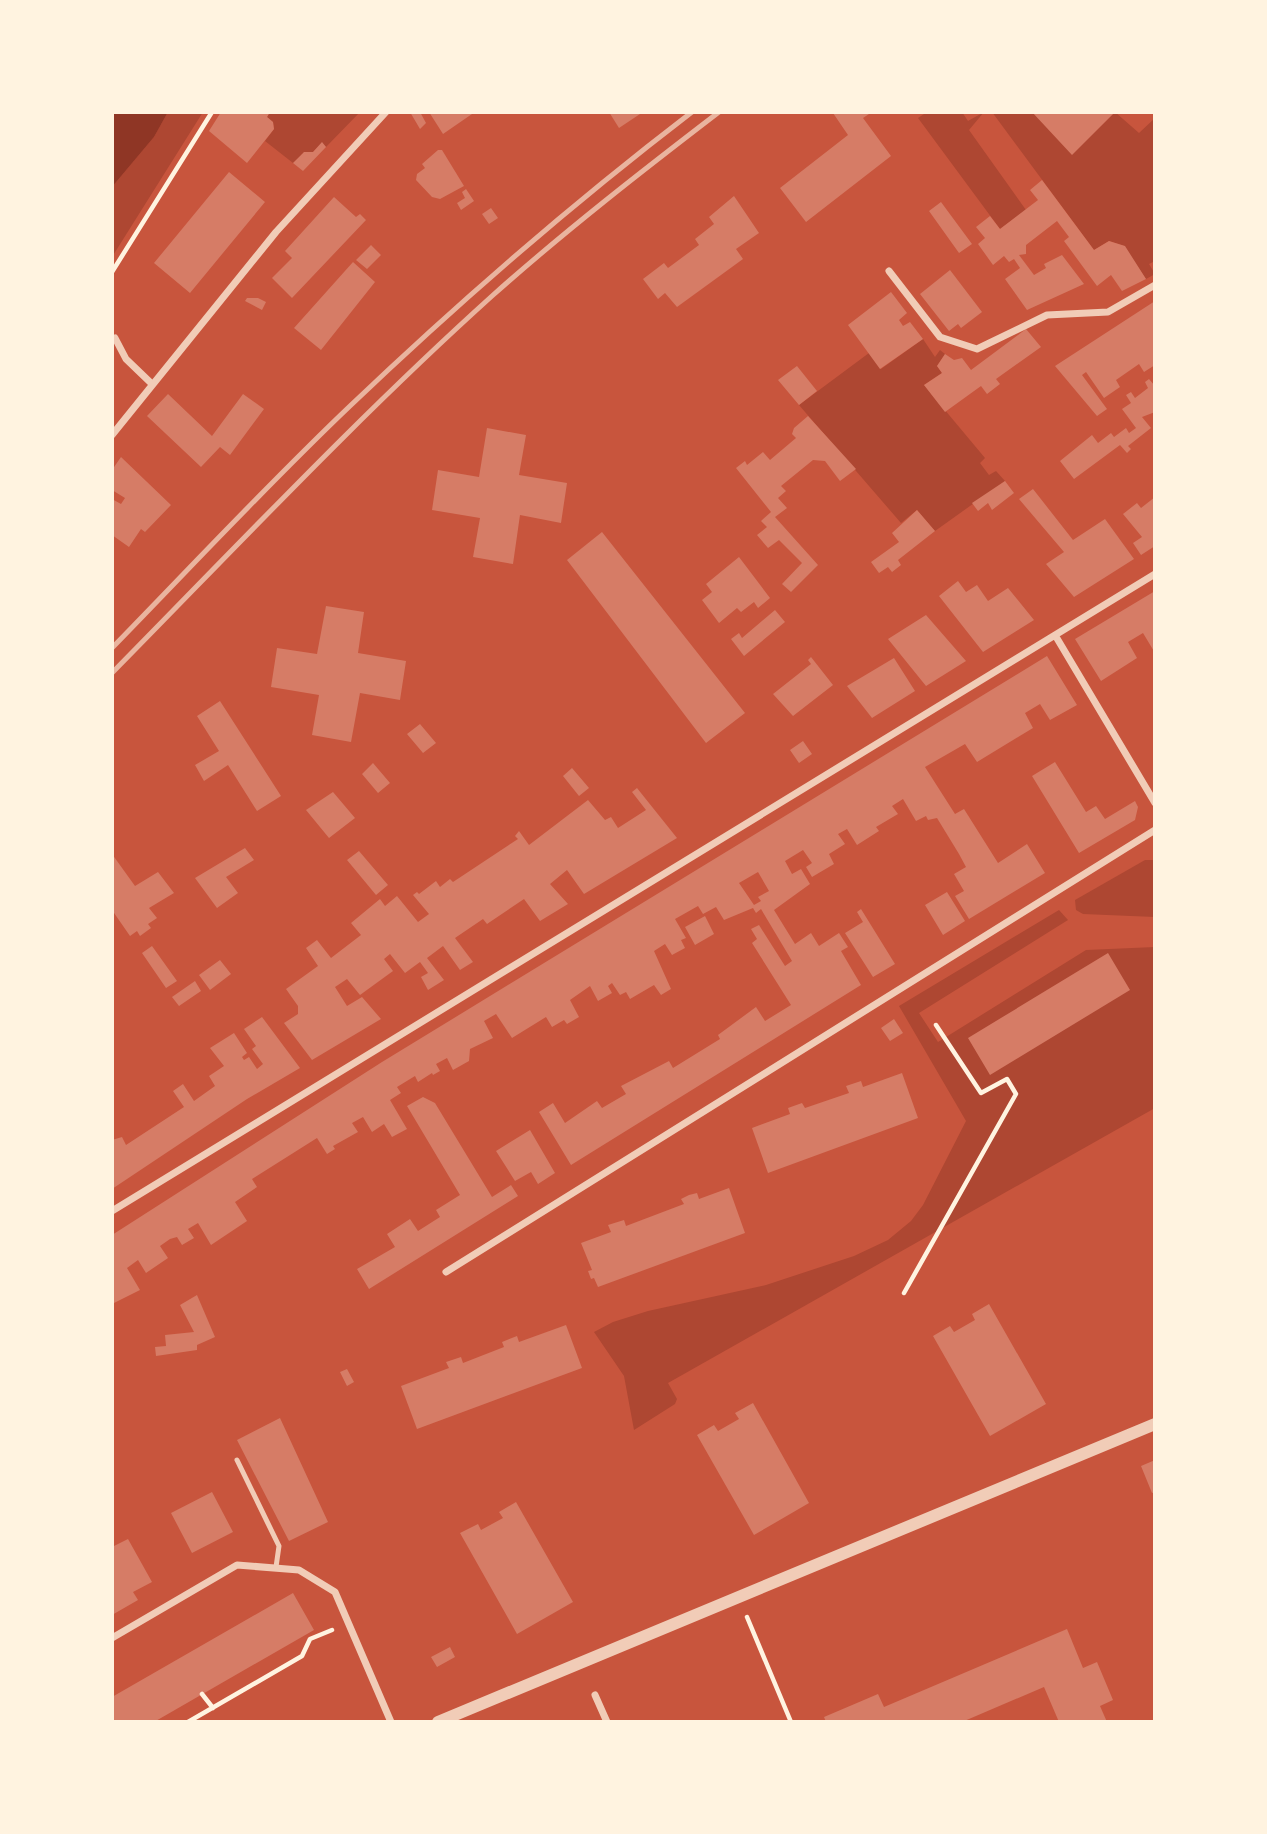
<svg xmlns="http://www.w3.org/2000/svg" width="1267" height="1834" font-family="'Varela Round',sans-serif">
<style>
.green{fill:#ae4732}
.water{fill:#8f3625}
.building{fill:#d67c66;fill-rule:evenodd}
.lines{fill:none;stroke-linecap:round;stroke-linejoin:round}
.path{stroke:#fff3e0;stroke-width:4.5}
.service{stroke:#f1ccb7;stroke-width:5}
.minor{stroke:#f1ccb7;stroke-width:7}
.tertiary{stroke:#f1ccb7;stroke-width:12}
.rail{stroke:#e9b49f;stroke-width:5}
</style>
<rect width="100%" height="100%" fill="#c8553d"/>
<path class="green" d="M168,112H203L112,257V187L154,137Z
M270,112H360L326,147L322,143L313,152L304,153L293,163L265,141L274,129L273,122L267,117Z
M927,112H962L968,121L984,112L969,130L1026,210L1000,229L918,118Z
M992,112H1033L1072,154L1115,112L1139,133L1155,118V261L1149,264L1155,274L1146,279L1124,246L1109,241L1094,250Z
M923,339L935,357L940,350L945,354L937,366L942,373L924,385L985,458L980,463L989,475L996,471L1005,481L935,531L917,510L901,523L799,405L869,353L881,369Z
M1145,860H1155V917L1083,914L1076,910L1075,900Z
M1059,910L1068,920L919,1013L938,1042L1086,950L1155,947V1108L668,1383L677,1399L675,1404L634,1430L624,1376L594,1332L613,1322L648,1311L766,1285L854,1256L888,1240L911,1221L923,1205L966,1121L899,1006Z"/>
<path class="water" d="M112,112H168L154,137L112,187Z"/>
<path class="building" d="M221,112H270L267,117L273,122L274,129L247,163L209,131Z
M410,112H420L426,123L420,129Z
M429,112H470L472,114L443,134Z
M609,112H643L619,128Z
M872,112L863,118L891,156L806,222L780,188L848,135L833,113Z
M1032,112H1115L1072,155Z
M322,142L326,147L303,171L293,163L304,152H313Z
M438,150H442L464,186L440,199L432,197L416,180L417,174L425,168L422,164Z
M229,172L265,202L190,293L154,263Z
M1042,180L1094,250L1109,241L1125,246L1146,279L1122,291L1111,275L1097,286L1064,241L1069,237L1057,221L1026,245V254L1019,255L1034,275L1046,268L1044,264L1062,255L1084,284L1027,310L1005,279L1020,268L1014,259L1009,262L1004,256L993,265L978,244L985,238L976,227L990,216L1000,229L1038,200L1030,190Z
M466,189L474,201L461,210L457,203L465,198L462,192Z
M734,196L759,233L736,249L743,259L677,307L665,293L658,299L643,279L664,263L668,268L699,245L695,239L714,224L709,217Z
M334,197L356,217L360,214L366,220L292,298L272,278L292,258L285,251Z
M941,202L972,244L959,253L929,211Z
M491,208L498,218L489,224L482,214Z
M371,245L381,255L367,269L356,260Z
M353,262L375,282L321,350L294,328Z
M950,270L982,312L961,328L958,324L949,331L920,294Z
M891,292L907,313L899,320L903,326L910,322L923,339L880,369L848,325Z
M247,298H258L266,302L262,310L245,301Z
M1155,301V365L1144,372L1139,364L1116,380L1120,387L1104,398L1086,372L1082,375L1107,409L1097,416L1055,366Z
M1026,329L1041,347L996,379L1000,384L987,394L981,386L945,412L924,385L942,373L937,366L945,354L954,360L962,358L971,370Z
M797,366L817,391L799,405L778,380Z
M1149,379L1155,386V412L1142,417L1151,428L1128,446L1131,449L1127,453L1120,445L1074,479L1060,461L1092,435L1098,443L1111,433L1114,437L1126,428L1129,433L1136,428L1122,409L1131,403L1126,395L1131,392L1135,398L1148,388L1145,382Z
M168,394L212,436L243,394L264,409L230,455L220,447L201,467L147,416Z
M808,416L856,469L840,481L825,461L813,460L781,486L786,491L778,498L787,508L775,517L818,565L791,592L782,584L802,563L779,540L768,548L757,535L767,527L761,521L771,512L736,468L745,461L747,465L763,452L770,460L796,438L792,434L794,428Z
M487,428L526,435L519,475L567,483L561,523L520,515L513,564L473,557L480,518L432,510L438,470L479,477Z
M121,457L171,505L145,532L141,529L129,547L112,535V499L121,504L125,498L112,490V470Z
M1005,481L1014,493L992,510L988,503L978,511L972,503Z
M1033,489L1073,540L1105,519L1134,559L1074,597L1046,564L1064,552L1019,499Z
M1155,497V546L1141,555L1133,543L1142,537L1123,514L1137,503L1141,508Z
M917,510L935,531L898,560L901,565L892,572L888,567L879,573L871,562L899,542L892,533Z
M602,532L745,713L706,743L567,560Z
M739,557L770,598L758,608L754,602L741,612L737,608L719,623L702,600L712,592L706,584Z
M958,581L966,592L977,585L988,601L1008,588L1034,620L983,652L939,596Z
M1155,591V653L1143,633L1128,642L1137,658L1101,681L1075,639Z
M326,606L364,612L358,653L406,661L400,700L360,693L351,742L312,735L319,695L271,687L277,648L317,654Z
M775,610L785,622L744,656L731,639L739,633L742,638Z
M926,615L966,661L926,686L888,639Z
M1047,656L1077,705L1050,720L1040,704L1025,713L1033,728L977,762L965,744L925,767L955,814L964,809L998,863L1027,844L1045,873L969,919L955,896L964,891L954,874L966,867L959,854L937,818L928,820L926,816L916,821L903,799L892,806L898,814L876,827L879,831L857,845L847,829L838,834L845,844L829,854L834,864L812,877L806,867L812,863L803,850L785,861L792,874L801,869L810,884L774,910L795,944L811,933L819,946L839,933L848,947L841,951L861,985L571,1165L539,1112L553,1103L565,1123L597,1101L602,1108L626,1094L621,1086L669,1061L673,1068L720,1039L718,1035L756,1007L765,1021L791,1005L752,943L757,939L751,929L759,925L785,966L792,961L761,909L756,913L753,908L724,920L716,907L703,914L698,906L675,919L686,938L681,940L685,948L672,955L665,944L654,951L671,989L661,995L654,985L630,999L626,992L620,995L612,983L608,986L612,993L598,1001L590,986L570,1000L579,1017L567,1024L564,1020L552,1027L546,1017L512,1038L496,1014L484,1021L493,1038L470,1049L469,1061L453,1070L447,1058L436,1064L440,1071L433,1075L432,1073L418,1082L415,1076L397,1087L401,1093L390,1100L407,1129L392,1137L384,1124L372,1132L363,1117L352,1123L358,1132L333,1146L335,1149L327,1154L317,1138L252,1179L257,1187L235,1202L247,1221L211,1245L198,1223L188,1229L194,1238L182,1245L177,1237L170,1239L160,1246L168,1258L146,1273L138,1260L127,1268L140,1290L112,1304V1235L382,1062ZM758,872L769,891L758,897L761,901L754,905L739,883Z
M811,657L833,685L793,716L773,694L811,664L808,660Z
M894,658L915,691L872,718L847,686Z
M220,701L281,796L257,811L228,765L204,781L195,765L219,751L197,716Z
M420,724L436,743L423,753L407,734Z
M803,741L812,754L799,763L790,750Z
M1055,762L1086,812L1096,806L1105,819L1135,801L1138,807L1135,820L1079,853L1032,776Z
M373,763L390,783L378,793L362,774Z
M572,768L589,788L579,796L563,776Z
M637,788L677,838L584,894L567,870L550,884L568,904L540,921L524,899L487,924L483,919L455,938L473,962L460,970L443,946L427,958L444,980L428,990L421,977L428,973L420,962L405,973L390,954L384,959L393,971L360,995L347,979L335,987L347,1006L362,997L381,1019L312,1060L284,1023L298,1014V1006L286,989L318,966L306,948L317,940L331,958L361,935L351,923L380,899L385,906L397,896L418,922L429,914L413,895L417,892L419,894L436,881L440,887L450,879L453,882L518,839L515,836L519,831L529,845L588,800L605,820L611,817L618,828L646,810L632,792Z
M333,792L355,818L329,838L306,810Z
M245,848L254,860L226,877L238,893L217,908L195,878Z
M359,851L388,885L376,895L347,860Z
M112,854L135,886L158,872L174,893L149,908L157,918L148,924L151,928L140,936L137,931L130,936L112,910Z
M947,892L965,921L943,935L925,905Z
M861,909L895,964L873,977L845,933L863,922L857,912Z
M705,916L714,934L695,945L685,927Z
M152,946L177,981L166,988L142,953Z
M1108,953L1130,990L990,1075L968,1038Z
M220,960L231,974L210,990L199,975Z
M195,981L201,991L179,1006L172,997Z
M262,1017L300,1068L247,1099L112,1189V1140L122,1137L126,1145L184,1107L173,1091L183,1084L194,1101L215,1086L209,1076L224,1066L210,1048L234,1033L247,1053L242,1057L244,1060L249,1057L257,1069L263,1064L252,1049L256,1046L244,1029Z
M894,1019L903,1033L890,1041L881,1028Z
M902,1073L918,1118L768,1173L752,1128L790,1114L788,1108L802,1103L805,1108L849,1093L846,1086L861,1081L863,1087Z
M423,1097L435,1103L492,1197L511,1185L518,1196L369,1289L357,1269L395,1247L387,1234L410,1219L418,1231L440,1217L436,1210L460,1195L407,1106Z
M530,1130L555,1173L538,1184L531,1172L515,1181L496,1151Z
M729,1188L745,1233L598,1287L594,1278L591,1279L588,1271L592,1270L581,1243L611,1232L608,1225L624,1220L626,1226L684,1204L681,1199L689,1195L697,1193L699,1199Z
M197,1295L215,1337L197,1345V1350L156,1356L155,1347L166,1346L165,1335L194,1332L180,1305Z
M989,1304L1046,1404L990,1436L933,1336L950,1326L954,1332L975,1320L972,1314Z
M566,1325L582,1368L417,1429L401,1386L449,1368L446,1362L461,1357L463,1363L504,1347L502,1342L517,1336L519,1342Z
M347,1369L354,1382L347,1386L340,1372Z
M753,1403L809,1503L754,1535L697,1435L714,1425L718,1431L739,1419L735,1413Z
M280,1418L328,1522L289,1541L237,1440Z
M1155,1460V1492L1152,1493L1141,1466Z
M212,1492L233,1532L192,1553L171,1513Z
M516,1502L573,1602L517,1634L460,1533L478,1524L481,1530L503,1518L499,1512Z
M128,1539L152,1582L133,1592L138,1600L112,1615V1547Z
M293,1593L314,1630L154,1722H112V1697Z
M1067,1629L1083,1668L1097,1662L1113,1700L1100,1706L1107,1722H1059L1044,1687L962,1722H826L824,1717L878,1694L884,1707Z
M450,1647L455,1657L437,1667L431,1657Z"/>
<g class="lines">
<path class="path" d="M112,272L212,112
M904,1293L1016,1094L1007,1079L981,1093L936,1025
M747,1617L791,1722
M202,1694L213,1708
M188,1722L302,1656L310,1639L332,1630"/>
<path class="service" d="M237,1460L279,1546L276,1567"/>
<path class="minor" d="M889,271L940,337L977,349L1047,315L1108,312L1155,285
M115,338L126,359L152,384
M112,435L276,232L386,112
M1055,635L1155,803
M112,1211L1155,574
M446,1272L1155,830
M112,1638L237,1565L299,1570L335,1592L391,1722
M595,1695L607,1722"/>
<path class="tertiary" d="M438,1722L1155,1424"/>
<path class="rail" d="M112,648C191,567 268,484 350,406C459,302 572,204 692,112
M112,673C237,546 360,415 492,296C565,231 642,171 719,112"/>
</g>
<rect width="1267" height="1834" fill="none" stroke="#fff3e0" stroke-width="228"/>
</svg>
